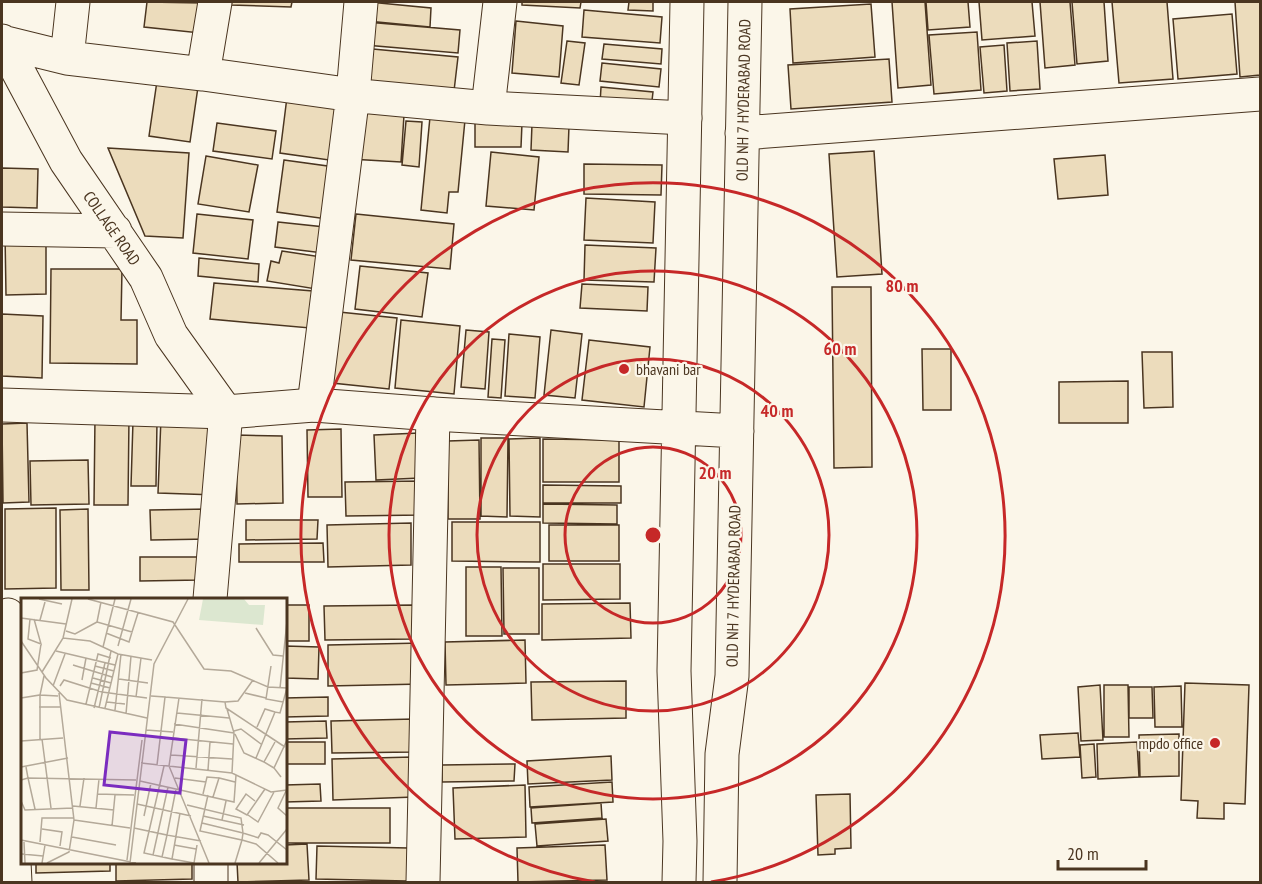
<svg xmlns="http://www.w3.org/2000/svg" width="1262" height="884" font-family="'PT Sans Narrow',sans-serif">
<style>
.building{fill:#ecdcbc;stroke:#4a3520;stroke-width:1.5}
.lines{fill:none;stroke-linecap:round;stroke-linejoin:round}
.minor-casing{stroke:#4a3520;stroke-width:35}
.major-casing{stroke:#4a3520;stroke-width:35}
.minor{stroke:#fbf6e9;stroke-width:33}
.major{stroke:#fbf6e9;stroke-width:33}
.ring{fill:none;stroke:#c62828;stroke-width:3}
.poi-dot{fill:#c62828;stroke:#fbf6e9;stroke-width:2}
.labels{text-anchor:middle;stroke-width:4.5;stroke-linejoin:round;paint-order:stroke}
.street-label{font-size:16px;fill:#4a3520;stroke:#fbf6e9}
.poi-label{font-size:16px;fill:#4a3520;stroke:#fbf6e9;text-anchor:start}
.inset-road{fill:none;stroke:#b4a999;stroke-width:1.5}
.view{fill:#7b2cbf;fill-opacity:0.15;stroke:#7b2cbf;stroke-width:3}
.inset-edge{fill:none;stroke:#4a3520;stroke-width:3}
.centre{fill:#c62828;stroke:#fbf6e9;stroke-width:3}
.ring-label{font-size:18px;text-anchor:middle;font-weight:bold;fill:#c62828;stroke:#fbf6e9;stroke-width:4.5;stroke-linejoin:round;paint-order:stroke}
</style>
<rect width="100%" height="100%" fill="#fbf6e9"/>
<path class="building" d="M147,2L203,3L200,33L144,27Z
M232,2H292L291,7L231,5Z
M369,2L431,8L430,27L367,21Z
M522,2H581L580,8L522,5Z
M629,2H653V11L628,10Z
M892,2H925L931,85L898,88Z
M926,2H968L970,27L928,30Z
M979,2H1032L1035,36L982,40Z
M1040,2H1070L1075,65L1045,68Z
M1072,2H1104L1108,61L1077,64Z
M1112,2H1167L1173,79L1119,83Z
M1235,2H1260V75L1240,77Z
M871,4L875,57L793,63L790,9Z
M584,10L662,17L660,43L582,37Z
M1232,14L1237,74L1178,79L1173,19Z
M516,21L563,26L559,77L512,73Z
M366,22L460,30L458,53L365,45Z
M977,32L981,90L934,94L929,35Z
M567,41L585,43L579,85L561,83Z
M1037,41L1040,89L1010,91L1007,43Z
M604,44L662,49L661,64L602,59Z
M1004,45L1007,91L984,93L980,47Z
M362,48L458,57L454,91L358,82Z
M889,59L892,102L791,109L788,65Z
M602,63L661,69L659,87L600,81Z
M157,81L198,87L190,142L149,136Z
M601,87L653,92L651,109L600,104Z
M287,97L344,105L336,161L280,153Z
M353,111L404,115L401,162L350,159Z
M430,117L465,120L458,192H449L447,213L421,210Z
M406,121L422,122L419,167L402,165Z
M217,123L276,131L272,159L213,151Z
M475,123H522L521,147H475Z
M532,124L569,126L568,152L531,150Z
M108,148L189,153L183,238L145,236Z
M874,151L882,274L837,277L829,154Z
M491,152L539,157L534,210L486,206Z
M1105,155L1108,195L1058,199L1054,159Z
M206,156L258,165L249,212L198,204Z
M284,160L342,168L334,220L277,212Z
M584,164L662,165L661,195L584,194Z
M2,168L38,169L37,208L2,207Z
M586,198L655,202L653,243L584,240Z
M197,214L253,220L248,259L193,253Z
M356,214L454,224L450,269L351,260Z
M278,222L334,228L331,254L275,247Z
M46,232V294L6,295L5,233Z
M585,245L656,248L654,282L584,280Z
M282,251L328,258L322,290L267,281L271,261L279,263Z
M199,258L259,264L258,282L198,276Z
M360,266L428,273L422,317L355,309Z
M51,269H122L121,320H137V364L50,363Z
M214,283L313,291L310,328L210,319Z
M582,284L648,287L647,311L580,308Z
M832,287H871L872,467L834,468Z
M339,312L397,318L389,389L332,383Z
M2,314L43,316L42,378L2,376Z
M401,320L460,326L454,394L395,388Z
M466,330L489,332L485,389L461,387Z
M551,330L582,334L575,398L544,395Z
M509,334L540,337L535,398L505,396Z
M492,339L505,340L501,398L488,397Z
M589,340L650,347L644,407L582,400Z
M922,349H951V410H923Z
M1142,352H1172L1173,407L1144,408Z
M1128,381V423H1059V382Z
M95,417H129L128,505H94Z
M161,418L218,420L216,495L158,493Z
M133,421H157L156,486H131Z
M27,423L29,502L3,503L2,424Z
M341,429L342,497H308L307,430Z
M419,433L420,478L376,480L374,435Z
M236,435L282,436L283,503L237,504Z
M481,438H508L507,517L481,516Z
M540,438V517L510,516L509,439Z
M543,439L619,440V482H543Z
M479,440L480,519H448V441Z
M88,460L89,504L31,505L30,461Z
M422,481L423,515L346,516L345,482Z
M543,485L621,486V503H543Z
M543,504L617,505V524L543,523Z
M56,508V588L5,589V509Z
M88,509L89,590H61L60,510Z
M209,509V539L151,540L150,510Z
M246,520H318L317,539L246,540Z
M452,522H540V562L452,561Z
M411,523V565L328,567L327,525Z
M549,525H619V561H549Z
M323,543L324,562H239V544Z
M140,557H200V580L140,581Z
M543,564H620V599L543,600Z
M466,567H501L502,636H466Z
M503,568H539V634H504Z
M630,603L631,638L542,640V604Z
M285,605H309V641H285Z
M414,605V639L325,640L324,606Z
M525,640L526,683L446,685L445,642Z
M422,643V684L328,686V645Z
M285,646L319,647L318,679L285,678Z
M626,681V718L532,720L531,682Z
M1185,683L1249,685L1245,804L1224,803V819L1197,818L1198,801L1181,800Z
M1100,685L1103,740L1081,741L1078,687Z
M1104,685H1128L1129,737H1104Z
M1181,686L1182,727H1155L1154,687Z
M1129,687H1152L1153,718H1129Z
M328,697V716L285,717V698Z
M414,719L415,752L332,753L331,721Z
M326,721L327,738L285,739V722Z
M1078,733L1080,757L1042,759L1040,735Z
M1179,734V776L1140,777L1139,735Z
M285,742H325V764H285Z
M1137,742L1139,777L1098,779L1097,744Z
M1094,744L1096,777L1082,778L1080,745Z
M611,756L612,780L528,784L527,761Z
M413,757L414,797L333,800L332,759Z
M515,764L514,781L442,782V765Z
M612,782L613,802L530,807L529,787Z
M320,784L321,801L285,802V785Z
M525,785L526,837L455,839L453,788Z
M850,794L851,848L835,849V854L818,855L816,795Z
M601,803L602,818L532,823L531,808Z
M285,808H390V843H285Z
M606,819L608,841L537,846L535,824Z
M307,844L309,880L238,882L237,862H285V845Z
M605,845L607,880L518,882L517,848Z
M317,846L408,848L407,881L316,879Z
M36,862H110V871L36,873Z
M116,862H192V879L116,881Z"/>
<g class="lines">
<g class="minor-casing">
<path id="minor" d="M2,41L66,161L146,278L171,335L226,412L210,599
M2,42L67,58L203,74L360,96L488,108L685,118
M67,58L73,2
M203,74L215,2
M488,108L500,2
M742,133L1260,94
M2,229L115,231
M314,405L353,94L361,2
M8,615L5,679L15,882
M211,862V882
M423,882L433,414"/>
</g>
<g class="major-casing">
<path id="major" d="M2,405L226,412L314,405L433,414L737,431
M679,882L680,841L674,671L687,2
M720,882L722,754L732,676L745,2"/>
</g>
<use href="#minor" class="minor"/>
<use href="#major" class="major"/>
</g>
<g class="ring">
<circle cx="653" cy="535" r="88"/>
<circle cx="653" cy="535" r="176"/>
<circle cx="653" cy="535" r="264"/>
<path d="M595 882A352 352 0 1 1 711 882"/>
</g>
<g class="poi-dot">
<circle cx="624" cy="369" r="6"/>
<circle cx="1215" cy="743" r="6"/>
</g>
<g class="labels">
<g class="street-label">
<text transform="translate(743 100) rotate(-89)" y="6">OLD NH 7 HYDERABAD ROAD</text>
<text transform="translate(112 228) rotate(55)" y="6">COLLAGE ROAD</text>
<text transform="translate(733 586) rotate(-89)" y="6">OLD NH 7 HYDERABAD ROAD</text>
</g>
<g class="poi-label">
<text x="636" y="375">bhavani bar</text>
<text x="1203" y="749" text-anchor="end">mpdo office</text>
</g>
</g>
<g transform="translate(21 598)">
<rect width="266" height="266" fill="#fbf6e9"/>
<path d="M182,1H223L228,7H244L242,27L178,22Z" fill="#dce7d0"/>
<path class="inset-road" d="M18,1L41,6M67,1L152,24L183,71L210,73L247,89L266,90M80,4L76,24L111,34L117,15M0,20L45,26M9,21L7,41L20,46L13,21M19,22L24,4M235,30L252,57L262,58M45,33L54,36L76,24M85,35L108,44L111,34M42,40L51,1M0,43L25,80L46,102L126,120M97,48L110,1M82,49L94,1M35,53L94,67M52,67L91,79M74,68L93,73M250,68L245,101L262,104M21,74L42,40L69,43L97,56L131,62M0,75L16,72L20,46M23,78L19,97L37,98M72,80L90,85M98,81L127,85M61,82L65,60M232,82L217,103L204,104L205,110L264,149M70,85L89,90M32,88L44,56M39,88L43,82L81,94L126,100M259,90L266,23M224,95L245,100M130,98L144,99L136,167M115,99L120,60M144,99L204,104M0,100L19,97V141M158,100L148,168L188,265M86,104L104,106M65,106L77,56L90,60M18,109H39M73,110L84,65M78,110L90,53M84,110L97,56M206,111L213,135L211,175M94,112L100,56M156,115L208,120M105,116L110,58M153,126L213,135M236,129L244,111L254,114M125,132L152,134M213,133L220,131L240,146M214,136L223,155L243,164M152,140L212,146M21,141L30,210M0,143L42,140M150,157L211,161M235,160L254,114L259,115L266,90M120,165L211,175L250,194L266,192M143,168L123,255L151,261L159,215M0,169L47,160M175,170L181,101M253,170L243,164L254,144M187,172L189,144M260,179L253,170L266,142M154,180L185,184M0,182L7,180L5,169M119,183L213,204L215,177M265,193L257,210L266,218M76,196L113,197M182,196L186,179L198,180M187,197L179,233L221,242L222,235L238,240M192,199L198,180L214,184M0,203L4,212L52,210M234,203L225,196L215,211L226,217L244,191M116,206L170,218M166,207L220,220L222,235L181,225M52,208L93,212M59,208L63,180M75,210L78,181M14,211L7,180L115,182M227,217L237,224L253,194M123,218L130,185M182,218L223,227M53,222L109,230M201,222L205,203M91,228L94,197M113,230L146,237L155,191M21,231L41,234L39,248M51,239L95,247M237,240L240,235L247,237L266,252M0,242L115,265M3,244L4,265M19,244L21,220H53M153,247L175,251M1,256L22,258M132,257L147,189M141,259L146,237L180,243M151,261L173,265M106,262L121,142M21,265L24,247M26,265L48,254L53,222L38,95M109,265L133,66L167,1M173,265L176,247M214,265L221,242L235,246L257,265M238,265L266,231"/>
<path class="view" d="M89,134L165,142L159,195L83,187Z"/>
<rect width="266" height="266" class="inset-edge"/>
</g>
<circle cx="653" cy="535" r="9" class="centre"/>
<g class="ring-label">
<text x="902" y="292">80 m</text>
<text x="840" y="355">60 m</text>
<text x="777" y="417">40 m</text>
<text x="715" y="479">20 m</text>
</g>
<rect width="1262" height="884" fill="none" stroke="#4a3520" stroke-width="6"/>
<path d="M1058 860v9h88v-9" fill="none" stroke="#4a3520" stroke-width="3"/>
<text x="1067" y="860" font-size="18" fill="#4a3520" stroke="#fbf6e9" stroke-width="4.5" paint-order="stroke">20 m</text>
</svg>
